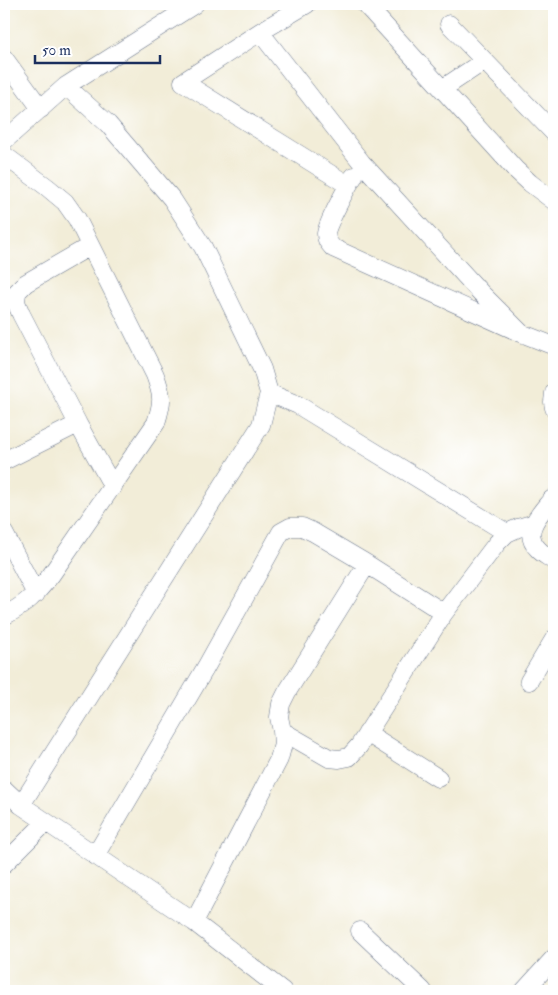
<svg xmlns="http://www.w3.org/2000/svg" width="558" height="995" font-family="'IM FELL Double Pica',serif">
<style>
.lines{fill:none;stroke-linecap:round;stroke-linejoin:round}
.minor-casing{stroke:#667289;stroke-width:19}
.minor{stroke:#fff;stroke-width:18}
</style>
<rect width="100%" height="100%" fill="#fff"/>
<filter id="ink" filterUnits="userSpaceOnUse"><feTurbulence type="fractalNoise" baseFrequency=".02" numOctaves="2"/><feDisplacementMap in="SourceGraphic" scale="10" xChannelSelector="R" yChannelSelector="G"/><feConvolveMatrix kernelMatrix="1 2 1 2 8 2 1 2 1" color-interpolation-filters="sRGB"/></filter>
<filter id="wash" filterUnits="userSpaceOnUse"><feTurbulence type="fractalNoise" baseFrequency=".0096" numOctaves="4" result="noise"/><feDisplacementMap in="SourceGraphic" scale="20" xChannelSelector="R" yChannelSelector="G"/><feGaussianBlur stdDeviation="1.12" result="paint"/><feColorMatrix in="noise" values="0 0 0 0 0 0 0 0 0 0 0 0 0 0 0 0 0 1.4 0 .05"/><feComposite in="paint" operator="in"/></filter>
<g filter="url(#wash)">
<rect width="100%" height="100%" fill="#f2edd8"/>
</g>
<g filter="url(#ink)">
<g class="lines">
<g class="minor-casing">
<path id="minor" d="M307,4L260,32L183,82L348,185
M365,4L515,169L530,183L554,201
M449,24L554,133
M260,32L362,163L481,293L521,333
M4,58L41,109
M442,89L484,61
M4,141L66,86L195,4
M4,155L47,187L65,202L77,219L155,375C163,397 163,401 156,423L51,575C35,595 27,604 4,616
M354,176C348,185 326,226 326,234C326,241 329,243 333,248L521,333L554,346
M90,246L26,283L17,292L16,302L21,314L78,424L113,487
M269,393L298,405L507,533
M554,393L553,402L554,408
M4,461L78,424
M554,498L551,500C540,514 521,532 538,549C542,554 549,557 554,561
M4,533L36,594
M529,681L554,639
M282,731L329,758L339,759L349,757L359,746L444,613L497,543L507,533L518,528L532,524
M367,733L438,778
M4,789L21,805L194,922L283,991
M21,805L261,425L269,393L262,369L203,247L172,199L108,124L66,86
M95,856L206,667L281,532L290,527H302L313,532L367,564L444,613
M4,864L46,822
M194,922L279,759L283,744L282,731L279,717L281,704L287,692L367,564
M360,931L423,991
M524,991L554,958"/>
</g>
<use href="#minor" class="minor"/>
</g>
</g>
<rect width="558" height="995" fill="none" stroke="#fff" stroke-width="20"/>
<path d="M35 55v8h125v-8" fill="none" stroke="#1b2f5e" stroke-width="2.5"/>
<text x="42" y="55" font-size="15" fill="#1b2f5e" stroke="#ffffff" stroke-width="4" paint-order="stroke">50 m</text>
</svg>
